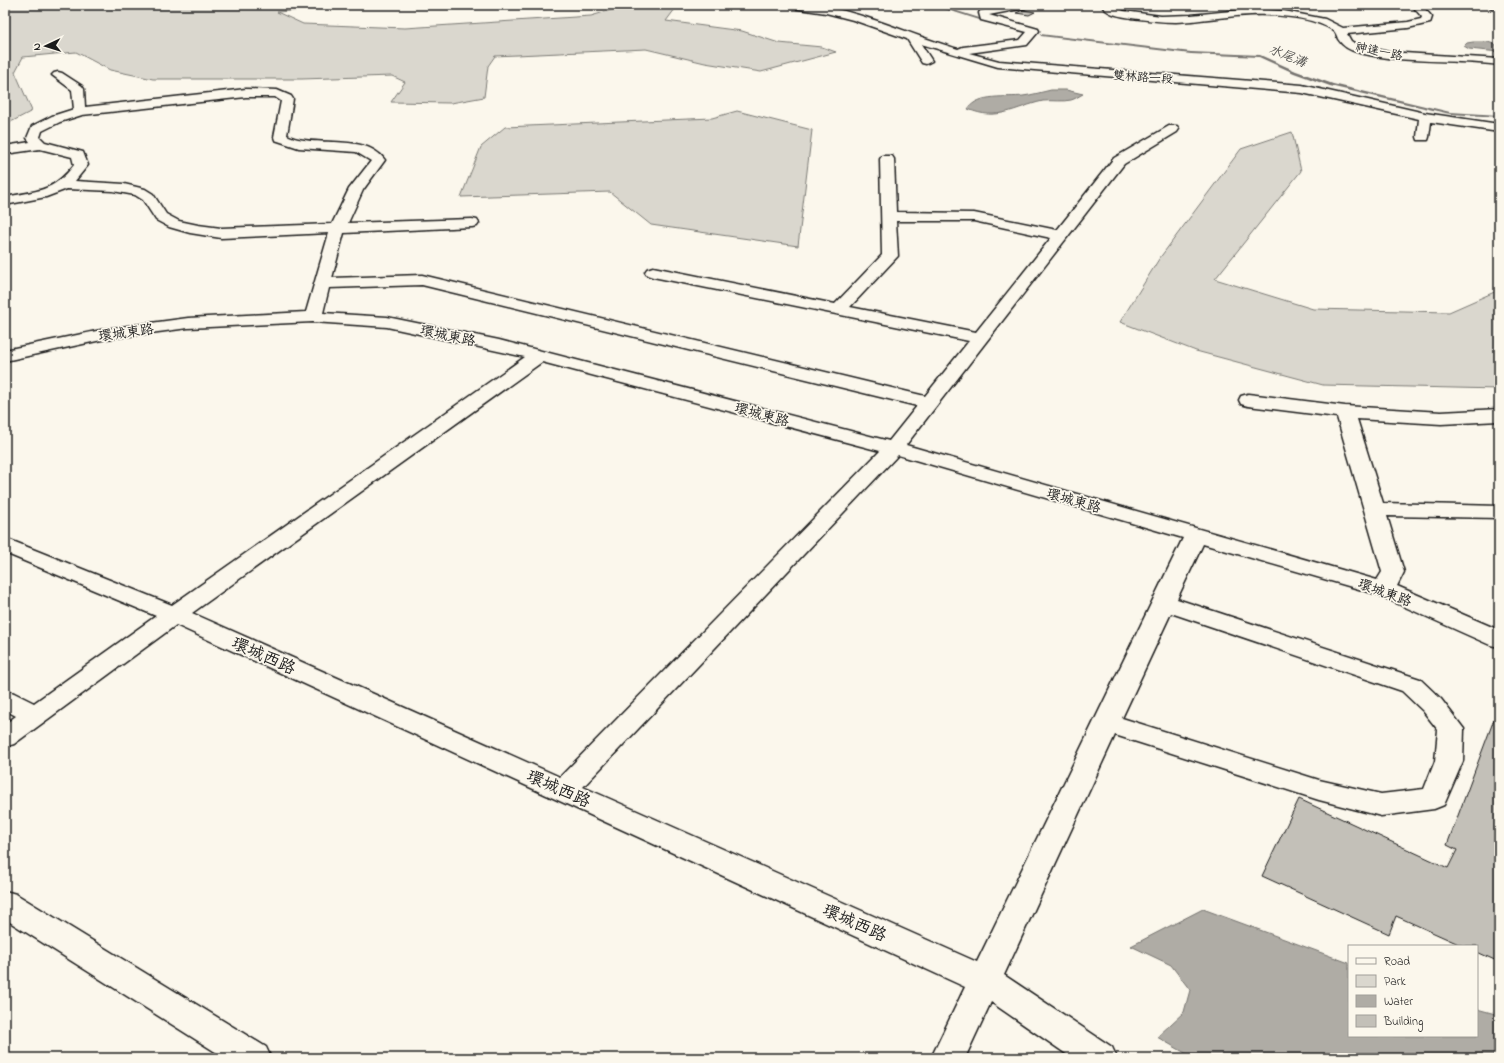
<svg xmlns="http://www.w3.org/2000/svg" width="1504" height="1063" font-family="'Indie Flower','LXGW WenKai TC',sans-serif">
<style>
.green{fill:#dad7ce;stroke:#7b7a75}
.water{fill:#afaca5;stroke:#74726e}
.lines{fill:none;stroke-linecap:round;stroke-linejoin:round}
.stream{fill:#74726e;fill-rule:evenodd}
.building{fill:#c3c0b8;stroke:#1c1c1c}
.minor-casing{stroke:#1c1c1c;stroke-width:3}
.minor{fill:#fbf7ec;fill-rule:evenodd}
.labels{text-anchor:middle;stroke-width:3.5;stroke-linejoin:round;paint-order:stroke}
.far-street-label{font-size:12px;fill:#1c1c1c;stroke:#fbf7ec}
.far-water-label{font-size:13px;font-style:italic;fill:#575653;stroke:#fbf7ec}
.street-label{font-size:14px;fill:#1c1c1c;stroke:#fbf7ec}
.near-street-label{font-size:17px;fill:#1c1c1c;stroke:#fbf7ec}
</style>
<rect width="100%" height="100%" fill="#fbf7ec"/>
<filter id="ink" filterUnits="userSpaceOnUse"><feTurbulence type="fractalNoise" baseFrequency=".025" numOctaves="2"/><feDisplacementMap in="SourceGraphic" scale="8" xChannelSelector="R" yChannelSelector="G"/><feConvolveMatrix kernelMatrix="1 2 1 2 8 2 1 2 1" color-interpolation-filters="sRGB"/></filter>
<g filter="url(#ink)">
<path class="green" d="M5,5H370L277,12L303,24L405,28L591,16L628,5H678L666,21L742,31L779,43L822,47L836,52L761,72L705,63L646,49L495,56L488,66L484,97L451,103L391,102L405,82L392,76L302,79H153L110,70L76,52L23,57L15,72L32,111L5,125Z
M737,111L812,130L798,246L651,225L610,192L461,197L481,147L505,127L712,118Z
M1292,132L1301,171L1215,279L1313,309L1449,312L1499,290V389L1323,385L1196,351L1120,322L1159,259L1241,149Z"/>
<path class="water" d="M1473,42H1488L1499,46V52L1469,49L1464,46L1467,43Z
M1051,90H1066L1083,94C1079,96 1075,99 1071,100C1063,102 1052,100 1043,101C1015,107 998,122 968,109C978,93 1007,98 1023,96C1032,95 1042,92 1051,90Z
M1203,909L1349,963V1036H1477V1009L1499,1015V1058H1194L1157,1037L1184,1012L1190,990L1171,965L1131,946Z"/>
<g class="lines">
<path class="stream" d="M932,5H938L992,22L989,23Z
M1040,34L1191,52L1260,55L1296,71L1333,84L1450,112L1499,115V117L1450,114L1330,86L1294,73L1259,57L1191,54L1041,36Z"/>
</g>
<path class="building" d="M1023,10L1035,12L1029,15L1016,13Z
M1499,706V962L1477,952V946H1463L1396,916L1389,934L1262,876L1299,799L1448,868L1457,850L1447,845Z"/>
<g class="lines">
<g class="minor-casing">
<path id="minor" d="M787,5C800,5 814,4 827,7C872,16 914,36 958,49L963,47L1020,40L1027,32L981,20L979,13L980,11L1010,5H1030L1025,8L989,15L1038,29L1039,31L1027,45L969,53L999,61L1302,85L1425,113L1499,124V132L1431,122L1429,137L1428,140H1418L1417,137L1419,119L1302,93L998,67L921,44L932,61L926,64L922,63L907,39L853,20L826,13L792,8Z
M1101,5H1112L1124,11L1161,16L1191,15L1251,9L1284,11L1325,19L1343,28L1408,22L1421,19L1422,17L1415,9V5H1425V9L1432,17L1430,23L1408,28L1347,34L1351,41L1357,45L1388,52L1499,59V65C1453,59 1406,64 1360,53C1351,51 1343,47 1338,39C1337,36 1336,33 1334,31C1315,17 1274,14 1251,15C1226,16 1201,21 1176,22C1160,22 1146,20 1131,18C1120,16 1108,15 1101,5Z
M1488,5H1499V10L1490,7Z
M58,72L62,73L82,86L84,89L85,107L246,89L277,90L291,96L293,99L287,135C314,149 365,132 385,160L363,190L348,223L472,219L477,220L479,223L477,226L472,227L344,233L332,278L422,275L925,396L969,341L653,277L647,275L645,272L647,269L653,267L835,304L882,255L880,159L882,156H892L894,159L896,212L974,213L1057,230L1114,158L1169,126H1177L1179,129L1177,132L1124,164L906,445L1377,580L1382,572L1337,417L1248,406L1241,404L1239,400L1241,396L1248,394L1345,406L1441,412L1499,409V421L1441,424L1357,419L1383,503L1499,506V518L1387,516L1404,572L1397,586L1499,630V647L1490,645L1376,594L1203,544L1177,599L1420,679L1441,699L1464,729L1463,761L1444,805L1434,809L1381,816L1319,800L1115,735L1004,975L1112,1047L1117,1058H1072L991,1002L965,1058H931L965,987L176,625L14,744L5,747V724L16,716L5,710V690L14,693L34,703L156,616L5,553V538L172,605L525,357L387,327L313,322L188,328L106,339L5,361V350L106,329L188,318L306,312L329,233L221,238L190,233L169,227L156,220L143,200L135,195L113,191L67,189L46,197L5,205V197C37,191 53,192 74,165L72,157L40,149L5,154V146L30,142L27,138L32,126L52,116L74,109L72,90L52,75L54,73ZM246,97H275L281,101L274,137L275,140L299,148L356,152L371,161L349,189L332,224L221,228L198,225L179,221L166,214L153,194L145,189L124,184L75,181L88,165L83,152L45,142L40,137L42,131L60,122L82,115ZM896,221H974L1051,238L976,332L850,307L898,256ZM422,285L917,406L889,441L499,340L387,317L323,313L329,288ZM542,362L880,451L560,777L192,613ZM898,455L1183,538L977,962L583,787ZM1171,613L1402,691L1423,711L1438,730L1435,761L1424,789L1381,794L1319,780L1122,718Z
M5,891L16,894L266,1047L271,1058H225L5,919Z"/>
</g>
<use href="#minor" class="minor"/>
</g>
</g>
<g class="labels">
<g class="far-street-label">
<text transform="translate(1379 51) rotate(12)" y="4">神達一路</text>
<text transform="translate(1143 77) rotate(4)" y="4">雙林路一段</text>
</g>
<g class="far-water-label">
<text transform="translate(1288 55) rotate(22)" y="5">水尾溝</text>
</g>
<g class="street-label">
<text transform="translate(126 332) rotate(-8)" y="5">環城東路</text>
<text transform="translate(448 335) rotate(12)" y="5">環城東路</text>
<text transform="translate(762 414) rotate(15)" y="5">環城東路</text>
<text transform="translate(1074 500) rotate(16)" y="5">環城東路</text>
<text transform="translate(1385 592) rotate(20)" y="5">環城東路</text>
</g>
<g class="near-street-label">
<text transform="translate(264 655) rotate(24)" y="6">環城西路</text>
<text transform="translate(559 788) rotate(24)" y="6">環城西路</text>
<text transform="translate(855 922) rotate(24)" y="6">環城西路</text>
</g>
</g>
<rect width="1504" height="1063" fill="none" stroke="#fbf7ec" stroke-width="20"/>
<rect x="10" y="10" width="1484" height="1043" fill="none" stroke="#1c1c1c" stroke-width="1.5" filter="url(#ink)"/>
<rect x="1348" y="945" width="130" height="92" fill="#fbf7ec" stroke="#a29f99"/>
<rect x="1356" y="958" width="20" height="6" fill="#fbf7ec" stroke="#a29f99"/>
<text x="1384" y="965" font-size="12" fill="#1c1c1c">Road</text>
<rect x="1356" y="975" width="20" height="12" fill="#dad7ce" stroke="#a29f99"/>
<text x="1384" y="985" font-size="12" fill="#1c1c1c">Park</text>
<rect x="1356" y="995" width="20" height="12" fill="#afaca5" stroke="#a29f99"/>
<text x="1384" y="1005" font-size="12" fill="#1c1c1c">Water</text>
<rect x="1356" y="1015" width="20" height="12" fill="#c3c0b8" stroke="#a29f99"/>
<text x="1384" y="1025" font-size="12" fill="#1c1c1c">Building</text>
<g transform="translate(46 46) rotate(266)" stroke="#fbf7ec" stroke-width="3" paint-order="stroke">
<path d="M0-3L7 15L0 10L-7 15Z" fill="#1c1c1c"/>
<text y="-6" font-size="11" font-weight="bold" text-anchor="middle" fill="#1c1c1c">N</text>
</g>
</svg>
